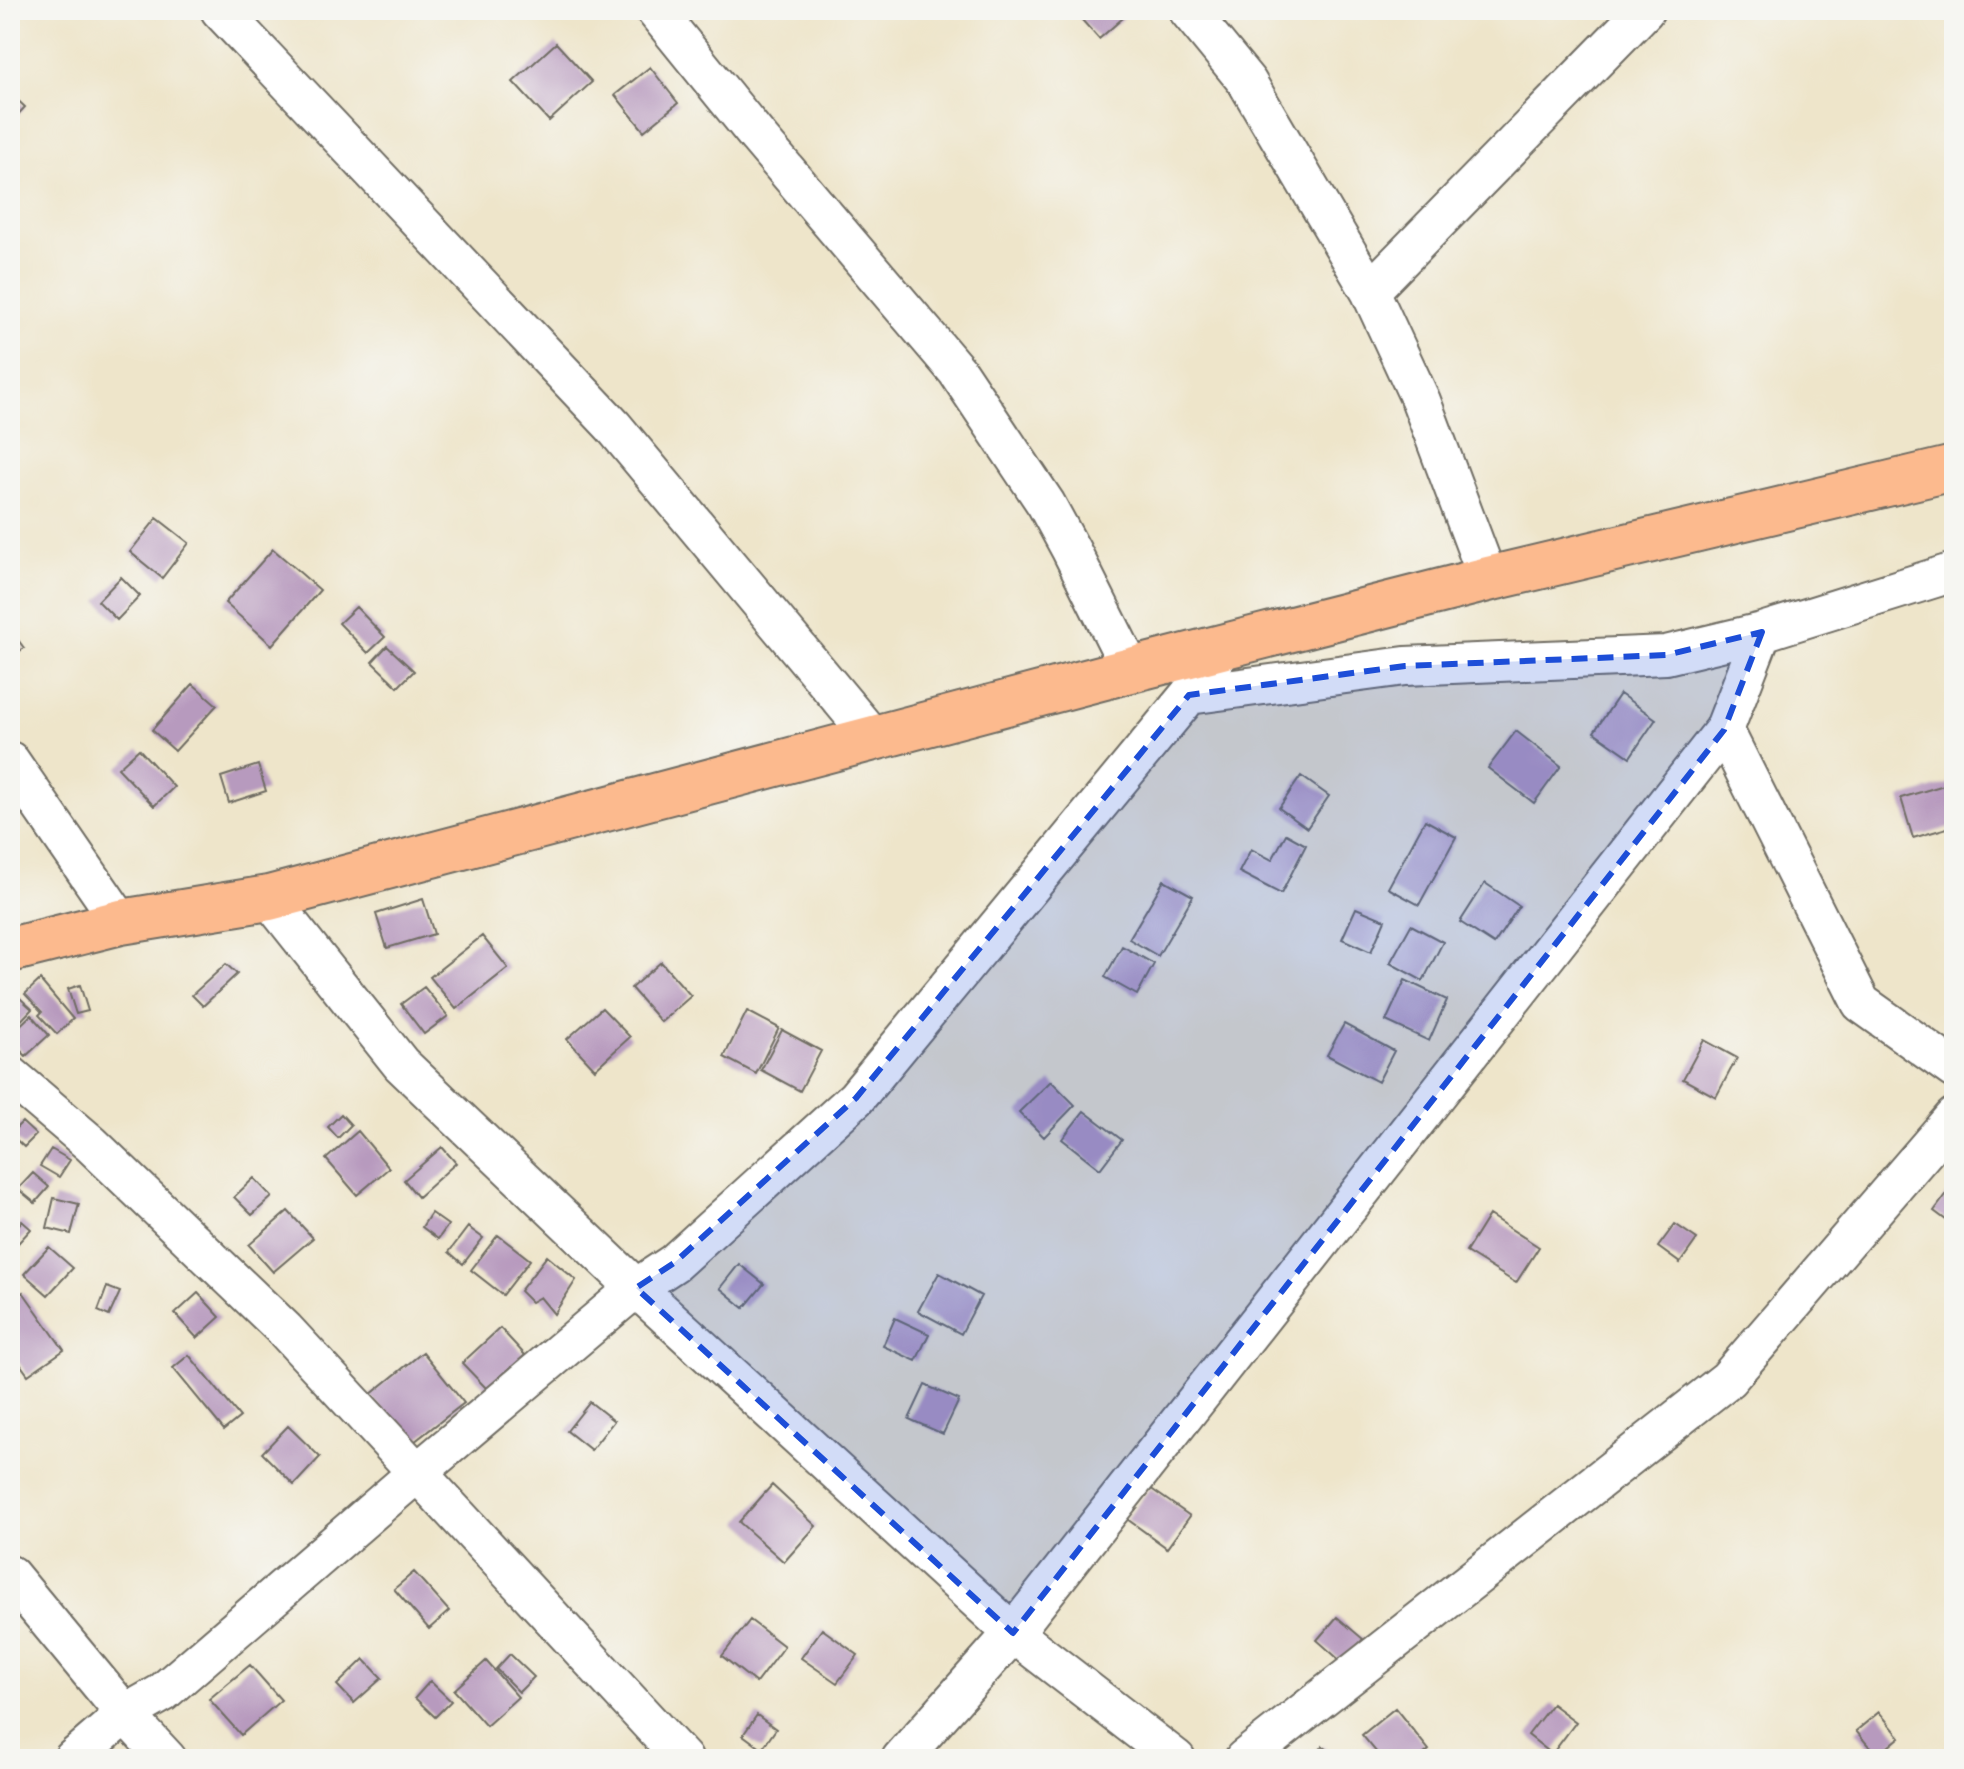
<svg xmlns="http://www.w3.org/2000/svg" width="1964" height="1769" font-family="Pangolin,sans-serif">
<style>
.building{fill:#b79abe}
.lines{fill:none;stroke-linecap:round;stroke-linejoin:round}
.minor-casing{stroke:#6f6c63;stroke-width:42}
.major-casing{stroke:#6f6c63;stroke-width:48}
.minor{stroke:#fff;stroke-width:38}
.major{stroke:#fcba8e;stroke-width:44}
.marked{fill:#1d4ed8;fill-opacity:0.2;stroke:#1d4ed8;stroke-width:6;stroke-dasharray:16 10;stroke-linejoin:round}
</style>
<rect width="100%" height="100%" fill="#f6f6f2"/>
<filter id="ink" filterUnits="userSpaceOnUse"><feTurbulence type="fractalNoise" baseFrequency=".0125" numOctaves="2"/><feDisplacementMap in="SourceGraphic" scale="16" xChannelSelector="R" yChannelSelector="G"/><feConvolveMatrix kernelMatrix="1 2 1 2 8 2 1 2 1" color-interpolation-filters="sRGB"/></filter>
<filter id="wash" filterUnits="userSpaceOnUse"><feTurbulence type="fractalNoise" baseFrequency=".006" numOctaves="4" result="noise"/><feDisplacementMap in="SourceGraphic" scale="32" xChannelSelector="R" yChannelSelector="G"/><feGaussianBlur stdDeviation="1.8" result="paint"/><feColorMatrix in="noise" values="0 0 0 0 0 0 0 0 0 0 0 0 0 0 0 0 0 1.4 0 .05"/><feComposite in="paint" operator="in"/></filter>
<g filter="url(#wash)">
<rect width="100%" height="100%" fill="#eee5ca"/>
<g id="blocks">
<path class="building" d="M1073,10H1132L1099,39Z
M556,43L592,82L549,121L513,82Z
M650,67L678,103L644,131L615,95Z
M10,93L25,107L10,123Z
M157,518L189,543L162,578L130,552Z
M273,549L320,590L272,645L225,603Z
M121,577L140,596L117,620L98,601Z
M356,607L385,637L368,653L339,623Z
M10,629L24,648L10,658Z
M387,646L414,671L398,687L372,662Z
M193,684L217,705L175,751L152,730Z
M1620,694L1656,719L1630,757L1594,732Z
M1516,731L1561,766L1534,803L1488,768Z
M139,749L174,787L154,806L118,768Z
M258,765L266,791L229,803L221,777Z
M1301,776L1329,796L1307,828L1279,808Z
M1954,782V826L1913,838L1901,798Z
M1425,820L1456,837L1419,905L1388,888Z
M1286,834L1306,845L1281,894L1239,872L1251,849L1272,860Z
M1164,880L1193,896L1158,956L1129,939Z
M1485,883L1519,906L1494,944L1460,922Z
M423,899L434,934L387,948L376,914Z
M1356,908L1385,920L1371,952L1342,939Z
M1411,925L1443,942L1423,981L1390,963Z
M482,936L508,968L456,1009L430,977Z
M1122,946L1154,964L1137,995L1105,977Z
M661,962L691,996L661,1022L631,988Z
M226,964L237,974L203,1006L192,995Z
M40,980L73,1019L57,1034L39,1015L42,1012L25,994Z
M1405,980L1447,1000L1429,1041L1386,1021Z
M80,985L88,1011L76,1014L68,989Z
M424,987L448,1016L424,1034L401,1004Z
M10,989L32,1009L10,1032Z
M602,1008L630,1037L595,1069L567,1039Z
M747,1011L779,1028L756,1074L724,1057Z
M31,1015L49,1035L26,1056L10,1039V1035Z
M1344,1024L1394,1051L1378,1082L1327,1055Z
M782,1030L821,1051L800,1091L761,1070Z
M1704,1040L1737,1058L1716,1097L1683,1079Z
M1051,1081L1075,1105L1044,1137L1019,1112Z
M1084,1111L1122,1140L1100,1169L1062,1139Z
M341,1114L351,1125L338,1138L328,1127Z
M22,1122L36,1135L24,1147L10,1134Z
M358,1131L389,1168L357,1195L326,1159Z
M442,1147L456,1163L418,1197L404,1180Z
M51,1149L70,1160L59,1177L40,1166Z
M33,1173L49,1187L35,1203L18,1189Z
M254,1178L272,1197L252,1215L234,1197Z
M1954,1184V1226L1934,1211Z
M54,1198L79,1204L71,1234L47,1228Z
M288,1211L313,1238L273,1272L249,1245Z
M431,1213L448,1225L438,1239L422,1227Z
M1489,1215L1539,1247L1516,1283L1466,1252Z
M22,1221L31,1229L10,1252V1234Z
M1675,1224L1697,1239L1680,1263L1658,1247Z
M468,1227L483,1238L463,1264L449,1252Z
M498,1235L530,1260L503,1295L471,1270Z
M49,1247L73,1268L48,1295L24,1274Z
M547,1256L576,1280L554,1314L540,1297L531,1302L520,1291Z
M739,1264L764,1284L744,1308L720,1288Z
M939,1273L981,1296L961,1334L918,1311Z
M107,1287L120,1292L109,1316L98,1311Z
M23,1292L64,1350L28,1375L10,1350V1301Z
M198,1293L220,1317L197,1338L175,1314Z
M895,1318L929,1334L916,1361L883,1346Z
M500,1328L525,1355L487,1389L462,1363Z
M423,1352L464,1403L410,1445L370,1395Z
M189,1355L240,1417L224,1430L173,1368Z
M925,1385L959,1400L943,1434L909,1419Z
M590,1402L614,1421L591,1450L567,1431Z
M288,1426L320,1457L294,1485L262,1453Z
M772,1485L816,1526L784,1562L739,1522Z
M1150,1488L1190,1516L1167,1548L1127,1519Z
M414,1572L449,1611L429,1629L394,1589Z
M1337,1617L1363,1639L1343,1663L1317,1640Z
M750,1620L784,1646L756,1683L722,1656Z
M822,1629L858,1655L837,1683L801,1658Z
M510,1654L534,1677L519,1692L496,1669Z
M364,1659L382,1678L354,1703L337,1685Z
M486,1661L518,1697L486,1726L454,1690Z
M250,1665L281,1700L241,1735L209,1699Z
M430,1681L451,1701L435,1717L415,1698Z
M1552,1704L1576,1722L1552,1754L1528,1735Z
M1395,1708L1429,1750L1418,1759H1382L1362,1735Z
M1879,1712L1900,1737L1877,1756L1856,1731Z
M757,1715L776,1729L762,1749L743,1735Z
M1323,1746L1339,1759H1312Z"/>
</g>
</g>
<g filter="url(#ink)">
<use href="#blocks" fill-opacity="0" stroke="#6f6c63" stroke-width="2"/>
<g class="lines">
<g class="minor-casing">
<path id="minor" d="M220,10L613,426L873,738
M655,10L758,137L957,371L1046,504L1071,550L1131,670
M1188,10L1247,82L1370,291L1421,401L1488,579
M1370,291L1645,10
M1189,695L1405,666L1666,655L1762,632
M1724,730L1861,1003L1954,1069
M10,761L121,922
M269,898L401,1064L636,1288L1013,1633L1176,1759
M10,1075L91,1144L285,1330L683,1759
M10,1575L125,1714L167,1759
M73,1759L125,1714L162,1693L418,1472L636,1288L674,1263L856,1098L1189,695L1225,646
M901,1759L1013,1633L1724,730L1762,632L1954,572
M1244,1759L1728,1379L1954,1117"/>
</g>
<g class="major-casing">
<path id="major" d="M10,950L121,922L269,898L1131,670L1488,579L1954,468"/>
</g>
<use href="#minor" class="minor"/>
<use href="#major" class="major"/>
</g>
</g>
<path class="marked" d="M1762,632L1724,730L1013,1633L636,1288L674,1263L856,1098L1189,695L1405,666L1666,655Z"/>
<rect width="1964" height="1769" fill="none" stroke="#f6f6f2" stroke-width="40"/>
</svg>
